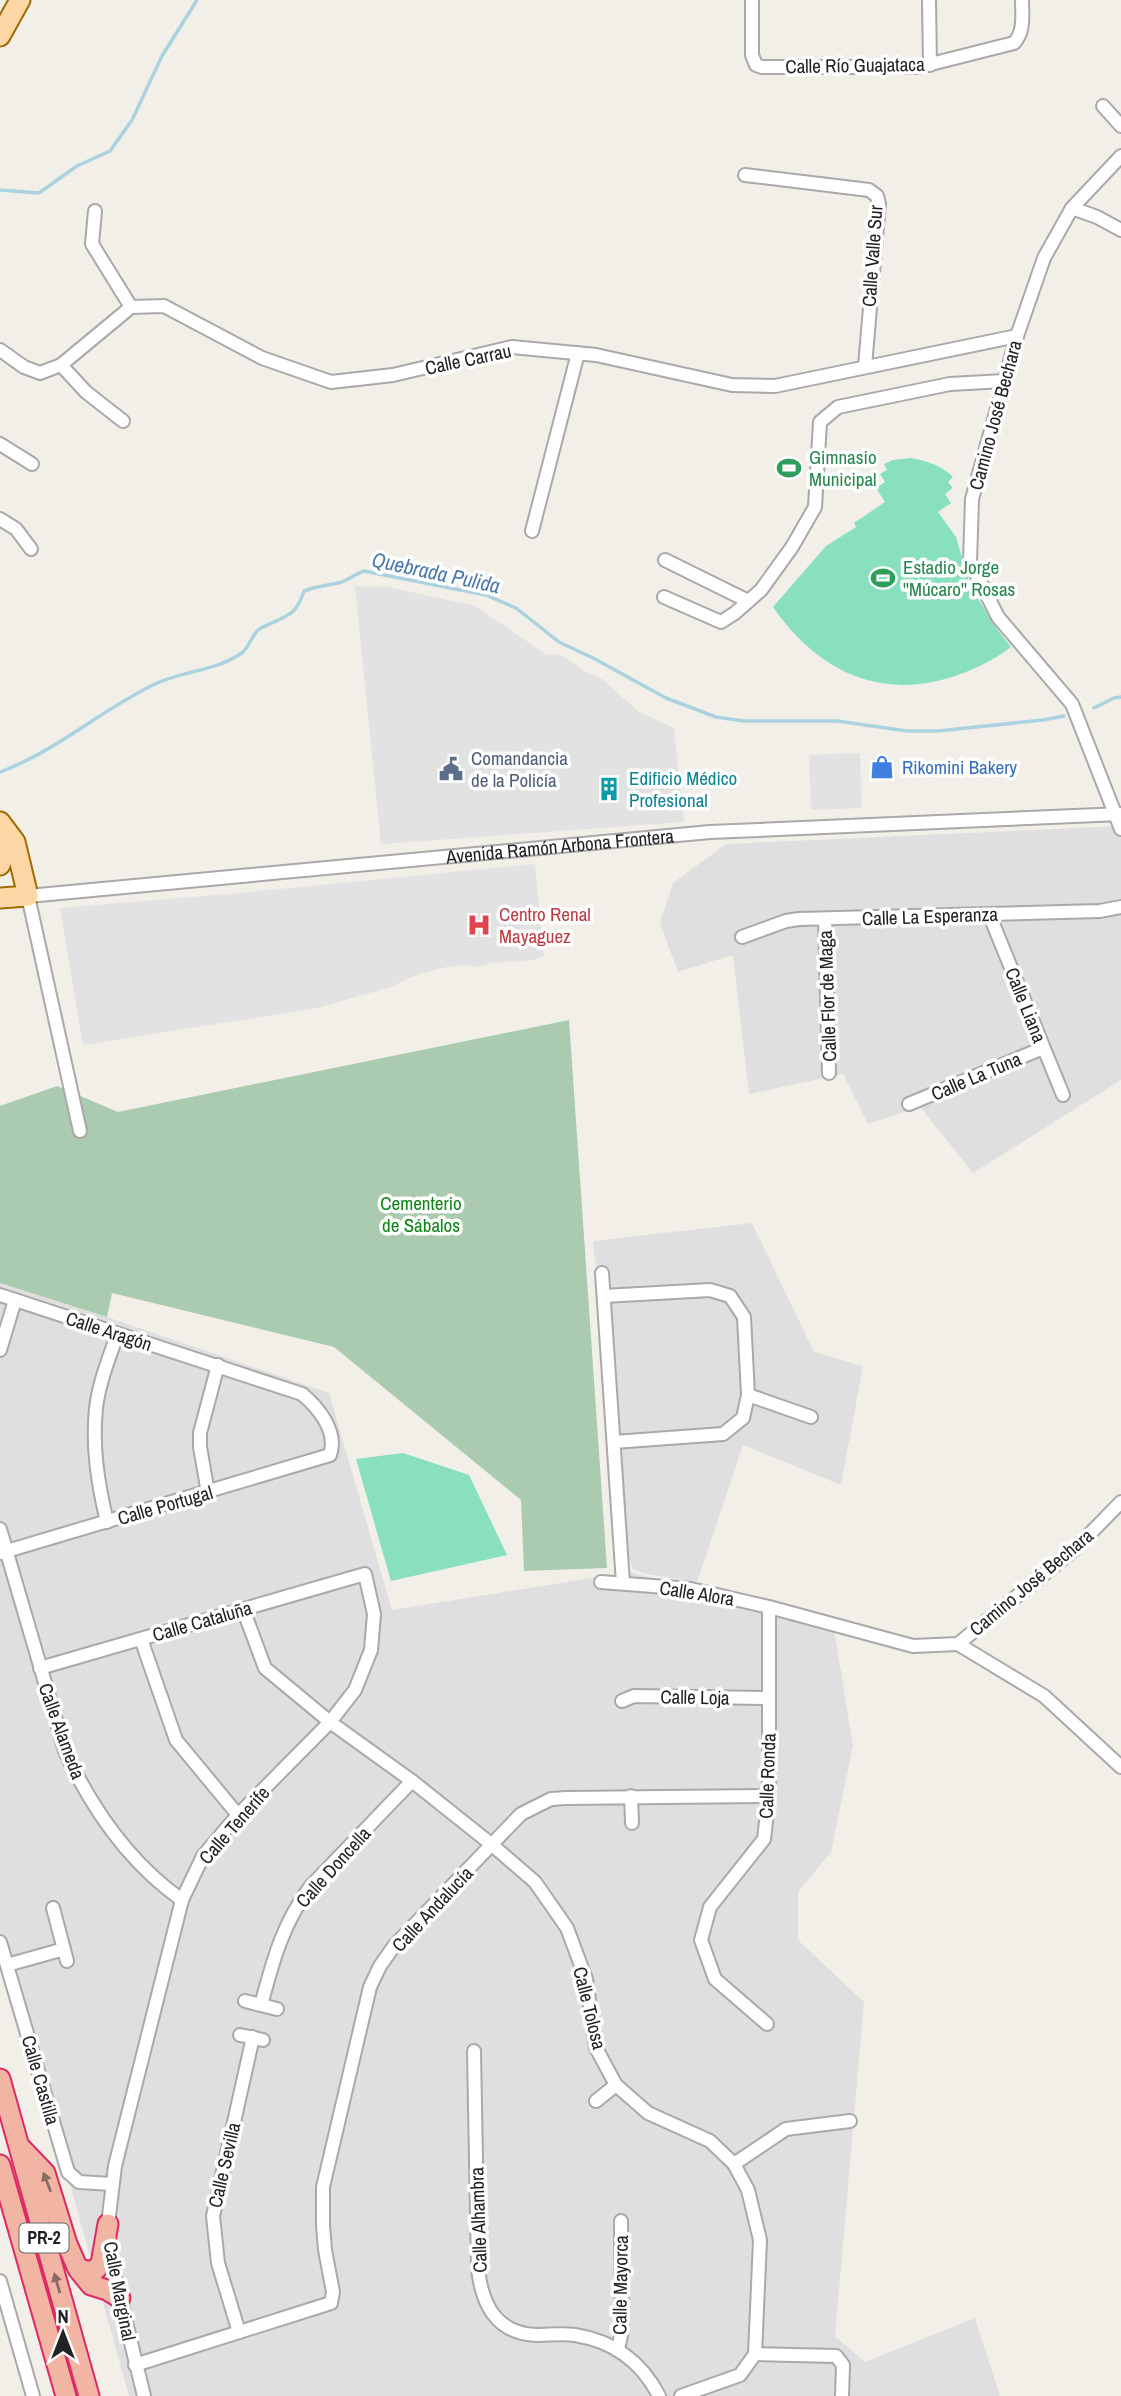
<svg xmlns="http://www.w3.org/2000/svg" width="1121" height="2396" font-family="'Archivo Narrow',sans-serif">
<style>
.residential{fill:#e0dfdf}
.cemetery{fill:#aacbaf}
.pitch{fill:#88e0be}
.parking{fill:#e2e2e2}
.lines{fill:none;stroke-linecap:round;stroke-linejoin:round}
.stream{stroke:#aad3df;stroke-width:3.5}
.minor-casing{stroke:#a9a9a9;stroke-width:16}
.primary-casing{stroke:#a06b00;stroke-width:23}
.trunk-casing{stroke:#dc2a67;stroke-width:23}
.minor{stroke:#fff;stroke-width:12}
.primary{stroke:#fcd6a4;stroke-width:19}
.trunk{stroke:#f2b4a3;stroke-width:19}
.oneway{fill:#8a6b62}
.labels{text-anchor:middle;stroke-width:7;stroke-linejoin:round;paint-order:stroke}
.shield{fill:#fff;stroke:#646464;stroke-width:2}
.shield-label{font-size:18px;font-weight:bold;fill:#222}
.street-label{font-size:19px;fill:#222;stroke:#fff}
.leisure-label{font-size:19px;fill:#27864d;stroke:#fff;text-anchor:start}
.service-label{font-size:19px;fill:#4e5e75;stroke:#fff;text-anchor:start}
.shop-label{font-size:19px;fill:#366cbe;stroke:#fff;text-anchor:start}
.culture-label{font-size:19px;fill:#0d838f;stroke:#fff;text-anchor:start}
.health-label{font-size:19px;fill:#be3a42;stroke:#fff;text-anchor:start}
.park-label{font-size:19px;fill:#0c8416;stroke:#fff}
.water-label{font-size:21px;font-style:italic;fill:#4a7aab;stroke:#fff}
</style>
<rect width="100%" height="100%" fill="#f2efe9"/>
<path class="residential" d="M1121,826V1080L973,1173L920,1107L868,1124L843,1074L749,1094L733,955L678,972L660,923L673,883L726,844Z
M752,1223L814,1352L863,1366L841,1485L743,1445L697,1582L646,1574L633,1569L628,1557L627,1535L593,1241Z
M0,1283L107,1317L329,1393L392,1610L629,1572L833,1623L853,1745L831,1852L798,1892V1940L864,2002L835,2336L865,2362L975,2318L1000,2396H129L0,1933Z"/>
<path class="cemetery" d="M569,1020L607,1568L524,1571L521,1500L334,1347L112,1293L107,1317L0,1283V1106L57,1086L118,1112Z"/>
<path class="pitch" d="M911,458C927,461 941,465 953,477L948,482L953,488L945,494L951,503L938,512L956,537L970,585L994,625L1011,647C993,661 971,671 949,678C876,700 815,668 773,607L826,546L856,527L854,523L885,502L876,488L885,482L880,474L887,470L884,464L893,460Z
M403,1453L469,1475L507,1555L391,1581L356,1459Z"/>
<path class="parking" d="M355,586L388,587L475,606L547,655L556,654L565,657L584,671L602,679L638,711L674,728L684,822L381,844Z
M860,753L862,808L811,810L809,755Z
M535,864L544,956L533,960L491,963L479,967L465,965L447,967L419,974L390,987L318,1008L83,1045L60,908L229,894Z"/>
<g class="lines">
<path class="stream" d="M0,190L39,193L77,166L110,151L132,120L162,56L197,0
M1094,708L1114,698L1121,697
M0,772C55,752 101,710 153,685C182,670 216,672 243,652C249,646 252,636 258,630C262,627 268,625 272,623C292,614 297,612 304,591C316,586 326,586 338,583C347,581 355,574 364,571L486,595L516,608L559,642L595,659L666,698L716,717L744,721H837L907,731H938L1043,720L1064,716"/>
<g class="minor-casing">
<g id="minor">
<path d="M752,0V55L756,65L762,67H919L1014,43C1025,31 1022,15 1022,0"/>
<path d="M929,0L930,65"/>
<path d="M1103,106L1121,126"/>
<path d="M1121,156L1072,208L1044,258L1017,336L972,499L970,562L998,617L1072,704L1121,829"/>
<path d="M745,175L869,190L877,196L879,204L865,366"/>
<path d="M1072,208L1097,217L1121,230"/>
<path d="M95,211L92,244L131,307"/>
<path d="M0,350L24,367L40,373L61,365L131,307L164,306L262,358L331,382L393,375L512,347L596,355L732,385L775,386L1017,336"/>
<path d="M61,365L86,392L123,421"/>
<path d="M0,444L32,464"/>
<path d="M0,519L16,529L31,549"/>
<path d="M532,531L578,353"/>
<path d="M665,560L748,601"/>
<path d="M664,597L721,622L735,613L761,590L792,547L815,507L820,422L838,407L950,384L1004,381"/>
<path d="M989,914L1063,1095"/>
<path d="M825,919L829,1073"/>
<path d="M742,937L786,921L799,919L1100,911L1121,907"/>
<path d="M909,1104L1043,1048"/>
<path id="s1" d="M80,1131L28,896L710,832L1121,814"/>
<path d="M602,1273L623,1583"/>
<path d="M0,1295L302,1394C319,1408 338,1432 330,1455L0,1553"/>
<path d="M604,1296L710,1290L730,1296L744,1317L748,1395L743,1418L723,1434L614,1442"/>
<path d="M0,1350L15,1300"/>
<path d="M748,1395L811,1417"/>
<path d="M208,1493L200,1447V1433L218,1365"/>
<path d="M107,1522C98,1484 92,1448 96,1408C99,1383 109,1358 117,1335"/>
<path d="M0,1529L65,1751C92,1809 128,1862 182,1900"/>
<path d="M601,1582L691,1589L769,1607L913,1646L958,1644L1075,1549L1121,1502"/>
<path d="M243,1609L265,1668L330,1722L412,1781L491,1844L535,1882L567,1928L586,1979L596,2048L616,2085L648,2113L710,2141L734,2164L748,2190L760,2240L755,2354"/>
<path d="M141,1639L176,1740L238,1815"/>
<path d="M958,1644L1044,1696L1121,1767"/>
<path d="M40,1668L365,1574L374,1614L371,1650L355,1690L330,1722L238,1815L203,1856L182,1900L115,2166L108,2224L112,2265L144,2396"/>
<path d="M622,1701L634,1696L768,1698"/>
<path d="M631,1796L632,1823"/>
<path d="M53,1908L67,1961"/>
<path d="M0,1942L68,2172L79,2182L112,2184"/>
<path d="M7,1965L64,1949"/>
<path d="M245,2001L277,2009"/>
<path d="M261,2005C273,1961 282,1925 310,1887L412,1781"/>
<path d="M767,2024L715,1979L701,1940L710,1907L764,1839L769,1796V1607"/>
<path d="M240,2035L263,2040"/>
<path d="M474,2051L478,2269C482,2305 496,2333 536,2335C549,2335 562,2333 575,2335C613,2341 642,2362 659,2396"/>
<path d="M596,2101L616,2085"/>
<path d="M734,2164L786,2129L850,2121"/>
<path d="M0,2281L33,2396"/>
<path d="M239,2332L218,2263L213,2216L253,2037"/>
<path d="M618,2349L622,2331L621,2221"/>
<path d="M755,2354L836,2356L843,2365L842,2396"/>
<path d="M135,2365L331,2303L333,2292L325,2250L323,2225V2187L370,1987L380,1966L394,1946L521,1814L551,1799L566,1798L769,1796"/>
<path d="M681,2396L740,2375L755,2354"/>
</g>
</g>
<g class="primary-casing">
<path id="primary" d="M0,36L20,0
M0,822L15,842L28,896L0,898
M0,865L3,857V829"/>
</g>
<g class="trunk-casing">
<path id="trunk" d="M0,2079L89,2396
M21,2148L45,2173L67,2244L78,2269L91,2285L107,2290L120,2298
M0,2165L66,2396
M78,2269L93,2272L101,2264L108,2224"/>
</g>
<use href="#minor" class="minor"/>
<use href="#primary" class="primary"/>
<use href="#trunk" class="trunk"/>
</g>
<defs><path id="oneway-solid" d="M-6-.8H1V-3.2L6.5 0L1 3.2V.8H-6Z" transform="scale(1.75)"/></defs>
<g class="oneway">
<use href="#oneway-solid" transform="translate(47 2182) rotate(-111)"/>
<use href="#oneway-solid" transform="translate(57 2283) rotate(-106)"/>
</g>
<defs>
<g id="stadium-bare" transform="scale(1.89)"><path d="M0-5a6.5 5 0 1 0 0 10a6.5 5 0 1 0 0-10ZM-3.5-1.8h7v3.6h-7Z" fill="#2e9e5b" stroke="#fff" stroke-width="2.5" paint-order="stroke"/></g>
<g id="shop-bare" transform="scale(1.89)"><path d="M-5-2.5h2.3a2.7 3.5 0 0 1 5.4 0H5L5.5 6h-11ZM-1.5-2.5h3a1.5 2.3 0 0 0-3 0Z" fill="#3f7fe0" stroke="#fff" stroke-width="2.5" paint-order="stroke"/></g>
<g id="civic-bare" transform="scale(1.89)"><path d="M-.6-6.5H3V-4.5H.6V-3L4-1V1h2V6H-6V1h2V-1L-.6-3ZM-1.2 2.5V6h2.4V2.5Z" fill="#5c6f8a" stroke="#fff" stroke-width="2.5" paint-order="stroke"/></g>
<g id="building-bare" transform="scale(1.89)"><path d="M-4-6H4V6H1V3H-1V6H-4ZM-2.5-4.3h1.7v1.8h-1.7ZM.8-4.3h1.7v1.8H.8ZM-2.5-1h1.7V.8h-1.7ZM.8-1h1.7V.8H.8Z" fill="#0f9aa8" stroke="#fff" stroke-width="2.5" paint-order="stroke"/></g>
<g id="hospital-bare" transform="scale(1.89)"><path d="M-5-5h3v3.5h4V-5h3V5h-3V1.5h-4V5h-3Z" fill="#e0444e" stroke="#fff" stroke-width="2.5" paint-order="stroke"/></g>
</defs>
<g fill-rule="evenodd">
<use href="#stadium-bare" x="789" y="468"/>
<use href="#stadium-bare" x="883" y="578"/>
<use href="#shop-bare" x="882" y="767"/>
<use href="#civic-bare" x="451" y="769"/>
<use href="#building-bare" x="609" y="789"/>
<use href="#hospital-bare" x="479" y="925"/>
</g>
<g class="labels">
<rect class="shield" x="19.5" y="2223.5" width="49" height="29" rx="5"/>
<g class="shield-label">
<text x="44" y="2244">PR-2</text>
</g>
<g class="street-label">
<text transform="translate(855 65) rotate(-1)" y="7">Calle Río Guajataca</text>
<text transform="translate(872 256) rotate(-86)" y="7">Calle Valle Sur</text>
<text transform="translate(468 359) rotate(-12)" y="7">Calle Carrau</text>
<text transform="translate(995 415) rotate(-75)" y="7">Camino José Bechara</text>
<text dy="7" stroke="none"><textPath href="#s1" startOffset="775">Avenida Ramón Arbona Frontera</textPath></text>
<text transform="translate(930 916) rotate(-2)" y="7">Calle La Esperanza</text>
<text transform="translate(827 996) rotate(-92)" y="7">Calle Flor de Maga</text>
<text transform="translate(1026 1005) rotate(68)" y="7">Calle Liana</text>
<text transform="translate(976 1076) rotate(-23)" y="7">Calle La Tuna</text>
<text transform="translate(109 1331) rotate(18)" y="7">Calle Aragón</text>
<text transform="translate(165 1505) rotate(-16)" y="7">Calle Portugal</text>
<text transform="translate(1031 1582) rotate(-40)" y="7">Camino José Bechara</text>
<text transform="translate(697 1593) rotate(9)" y="7">Calle Alora</text>
<text transform="translate(202 1621) rotate(-16)" y="7">Calle Cataluña</text>
<text transform="translate(695 1697) rotate(1)" y="7">Calle Loja</text>
<text transform="translate(62 1731) rotate(70)" y="7">Calle Alameda</text>
<text transform="translate(767 1776) rotate(-88)" y="7">Calle Ronda</text>
<text transform="translate(234 1825) rotate(-49)" y="7">Calle Tenerife</text>
<text transform="translate(333 1867) rotate(-48)" y="7">Calle Doncella</text>
<text transform="translate(432 1909) rotate(-47)" y="7">Calle Andalucía</text>
<text transform="translate(590 2008) rotate(76)" y="7">Calle Tolosa</text>
<text transform="translate(41 2080) rotate(74)" y="7">Calle Castilla</text>
<text transform="translate(224 2165) rotate(-77)" y="7">Calle Sevilla</text>
<text transform="translate(478 2220) rotate(-92)" y="7">Calle Alhambra</text>
<text transform="translate(620 2285) rotate(-89)" y="7">Calle Mayorca</text>
<text transform="translate(120 2291) rotate(79)" y="7">Calle Marginal</text>
</g>
<g class="leisure-label">
<text x="809" y="464">Gimnasio<tspan x="809" dy="22">Municipal</tspan></text>
<text x="903" y="574">Estadio Jorge<tspan x="903" dy="22">''Múcaro'' Rosas</tspan></text>
</g>
<g class="service-label">
<text x="471" y="765">Comandancia<tspan x="471" dy="22">de la Policía</tspan></text>
</g>
<g class="shop-label">
<text x="902" y="774">Rikomini Bakery</text>
</g>
<g class="culture-label">
<text x="629" y="785">Edificio Médico<tspan x="629" dy="22">Profesional</tspan></text>
</g>
<g class="health-label">
<text x="499" y="921">Centro Renal<tspan x="499" dy="22">Mayaguez</tspan></text>
</g>
<g class="park-label">
<text x="421" y="1210">Cementerio<tspan x="421" dy="22">de Sábalos</tspan></text>
</g>
<g class="water-label">
<text transform="translate(436 573) rotate(12)" y="7">Quebrada Pulida</text>
</g>
</g>
<g transform="translate(63 2333)" stroke="#ffffff" stroke-width="5" paint-order="stroke">
<path d="M0-5L12 26L0 18L-12 26Z" fill="#222222"/>
<text y="-10" font-size="19" font-weight="bold" text-anchor="middle" fill="#222222">N</text>
</g>
</svg>
